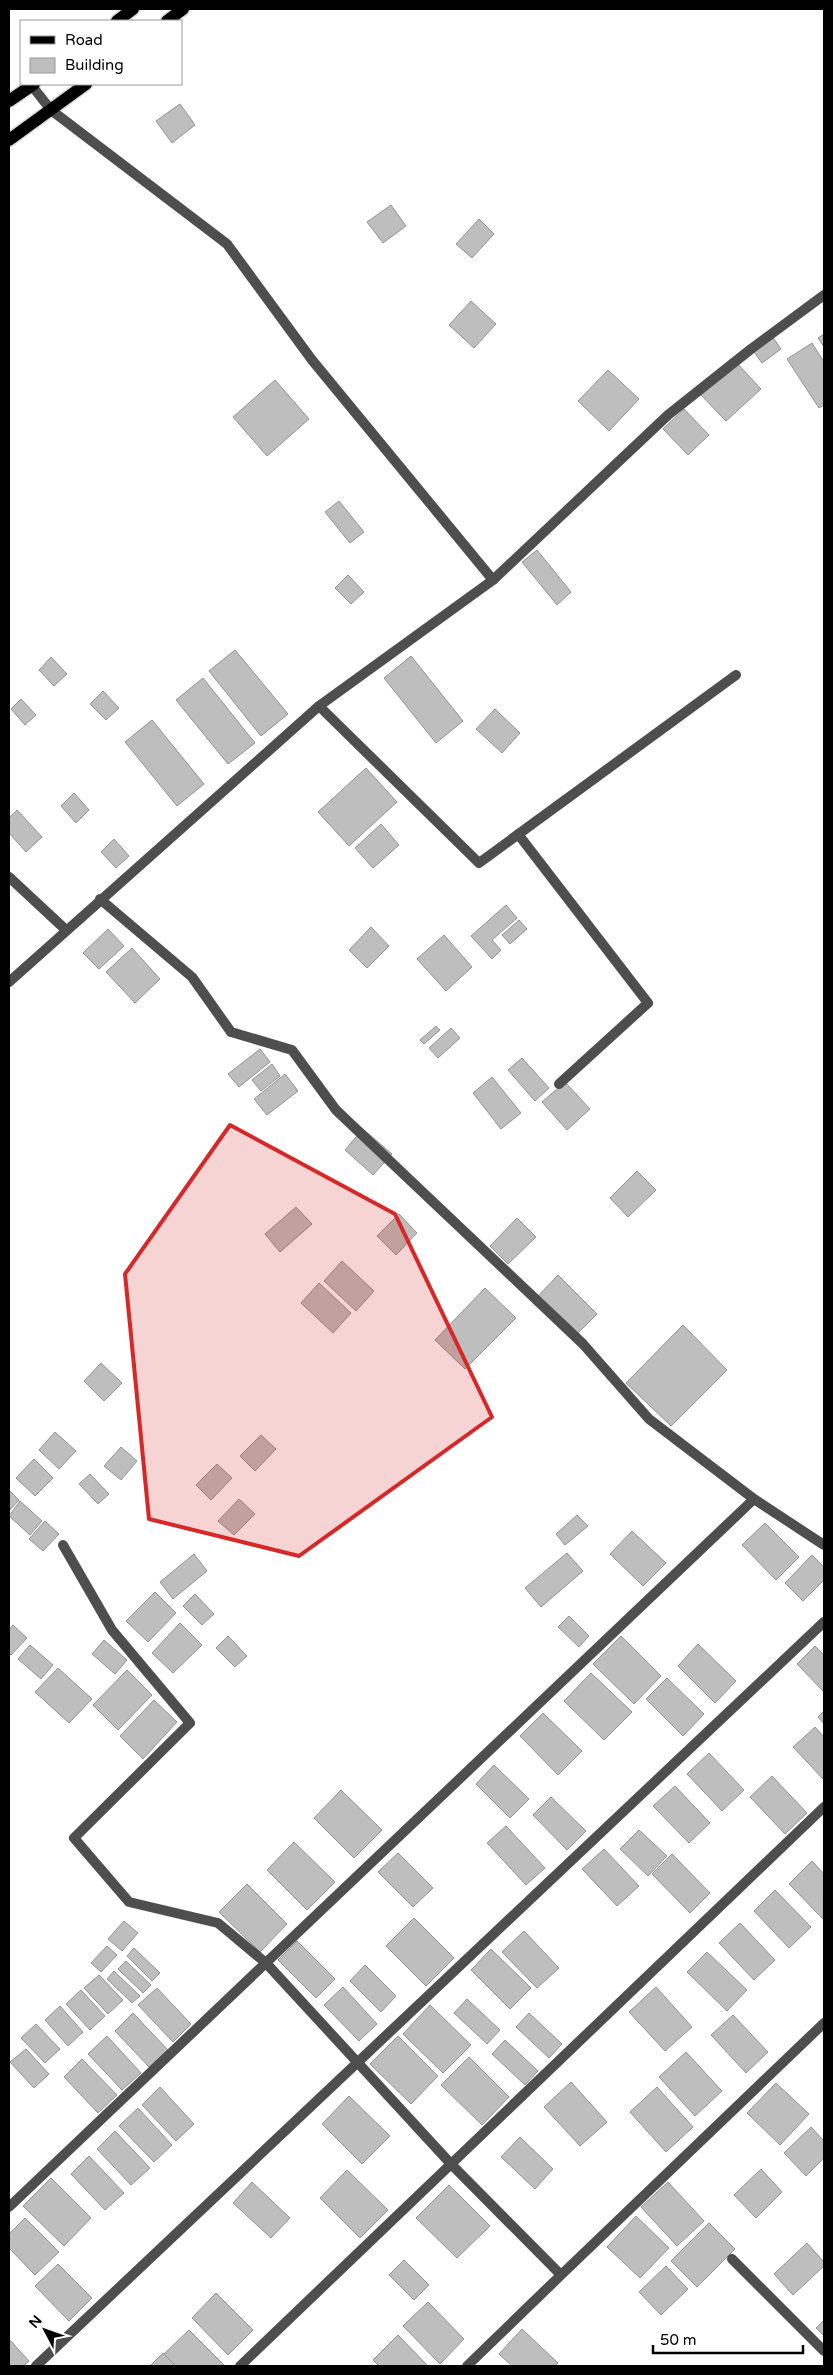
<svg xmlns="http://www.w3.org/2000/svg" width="833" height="2375" font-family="'Varela Round',sans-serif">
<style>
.building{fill:#bebebe;stroke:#929292}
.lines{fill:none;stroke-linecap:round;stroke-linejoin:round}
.primary-casing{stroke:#dbdbdb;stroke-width:15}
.minor{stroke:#4e4e4e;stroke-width:10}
.tertiary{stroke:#4e4e4e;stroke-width:10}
.primary{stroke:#000;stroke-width:12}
.marked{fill:#d62828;fill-opacity:0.2;stroke:#d62828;stroke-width:4;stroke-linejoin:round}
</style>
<rect width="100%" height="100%" fill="#fff"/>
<path class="building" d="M180,104L195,125L172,143L156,121Z
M391,205L406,226L383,243L367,222Z
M479,219L494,234L472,258L456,244Z
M471,301L496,324L474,348L449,325Z
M824,334V347L818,338Z
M772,336L781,349L762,363L752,349Z
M812,343L824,362V405L819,408L787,359Z
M736,362L761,389L726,421L701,395Z
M608,370L639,399L609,431L578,401Z
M275,380L309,419L267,456L233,417Z
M684,409L709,435L688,455L663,429Z
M339,501L364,532L350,543L325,512Z
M537,550L571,592L557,605L522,562Z
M348,575L364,592L351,604L335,588Z
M235,650L288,714L261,736L209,671Z
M411,656L463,721L436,743L384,678Z
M51,657L67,674L54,686L39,670Z
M203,678L255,743L228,764L176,700Z
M103,691L119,708L106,720L90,704Z
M21,699L36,715L25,725L11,709Z
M495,709L520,733L502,753L476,729Z
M152,720L204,784L177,806L125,742Z
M366,768L397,802L349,846L318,812Z
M74,793L89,810L76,823L61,806Z
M17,810L42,837L26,852L9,833V818Z
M381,824L399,845L373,868L355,848Z
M114,839L129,856L116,868L101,852Z
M506,905L517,918L492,940L501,950L492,959L471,936Z
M519,920L527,929L510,944L502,935Z
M371,927L389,946L367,968L349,950Z
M108,929L124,946L99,969L83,953Z
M444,935L472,967L446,991L417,959Z
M132,948L160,979L135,1003L106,972Z
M436,1026L440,1030L424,1044L420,1040Z
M451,1028L460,1038L438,1058L429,1048Z
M260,1049L270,1062L239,1087L228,1074Z
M522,1058L549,1088L535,1101L508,1070Z
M272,1064L280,1076L261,1091L252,1080Z
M285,1074L298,1091L267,1115L254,1099Z
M492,1077L521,1113L501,1129L473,1093Z
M565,1082L590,1109L567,1130L542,1102Z
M363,1129L392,1154L373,1175L345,1150Z
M637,1171L656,1190L628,1217L610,1198Z
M296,1207L312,1224L280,1252L265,1234Z
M399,1214L417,1233L396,1255L377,1236Z
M517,1218L536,1237L508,1264L490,1246Z
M342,1261L374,1291L356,1311L324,1281Z
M558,1275L597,1314L577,1334L538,1296Z
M319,1283L351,1313L333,1333L301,1303Z
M485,1288L516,1318L465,1369L435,1340Z
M683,1325L727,1370L671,1426L626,1383Z
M101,1363L122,1383L104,1401L84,1381Z
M55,1432L76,1451L59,1469L39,1450Z
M261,1435L276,1449L255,1471L240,1456Z
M121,1447L137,1461L121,1480L104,1466Z
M34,1459L53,1478L35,1496L16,1478Z
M217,1464L232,1478L211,1500L196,1485Z
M90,1474L109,1494L98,1504L79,1484Z
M9,1490L19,1500L9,1511Z
M239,1499L255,1514L234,1535L218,1521Z
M20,1501L42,1521L30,1535L9,1516Z
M577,1515L588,1526L565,1545L556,1534Z
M45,1521L59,1534L43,1551L29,1539Z
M765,1523L799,1557L776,1580L742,1545Z
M632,1531L666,1563L643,1586L610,1554Z
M567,1553L583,1571L541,1607L525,1588Z
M194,1554L207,1571L173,1599L160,1582Z
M812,1555L824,1567V1580L803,1601L785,1583Z
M155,1592L176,1613L148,1642L126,1621Z
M195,1594L214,1614L202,1625L183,1606Z
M569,1616L589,1636L579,1647L558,1627Z
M180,1623L202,1645L173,1673L152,1653Z
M13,1625L27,1638L11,1655L9,1653V1630Z
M228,1636L247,1656L235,1667L216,1648Z
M621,1636L661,1676L634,1704L593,1664Z
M104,1640L127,1660L115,1674L92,1654Z
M698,1644L736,1681L715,1703L678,1666Z
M30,1645L53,1665L41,1679L18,1659Z
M815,1646L824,1655V1692L797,1664Z
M58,1668L92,1699L69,1723L35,1692Z
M127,1670L152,1695L118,1730L93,1705Z
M591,1673L632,1712L604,1740L564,1701Z
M667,1678L704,1714L683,1736L646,1699Z
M154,1700L177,1722L143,1759L120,1736Z
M824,1711V1724L818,1717Z
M543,1713L582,1751L558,1775L520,1736Z
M815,1727L824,1737V1780L793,1747Z
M709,1753L744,1790L722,1811L687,1774Z
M494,1765L529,1799L510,1818L476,1784Z
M772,1776L807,1813L785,1834L750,1797Z
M675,1786L710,1823L689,1843L653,1806Z
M341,1790L382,1830L354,1858L314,1818Z
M551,1797L586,1831L567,1850L533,1815Z
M506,1826L545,1868L526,1885L487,1843Z
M639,1830L667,1856L648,1876L620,1849Z
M294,1842L335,1882L307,1910L267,1870Z
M604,1849L639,1886L617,1906L582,1869Z
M398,1853L433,1888L413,1907L378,1872Z
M672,1854L710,1893L690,1913L652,1874Z
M812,1861L824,1874L823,1919L789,1884Z
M247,1884L287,1924L260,1952L219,1912Z
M775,1890L811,1927L789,1948L754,1911Z
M414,1918L454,1958L426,1986L386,1946Z
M124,1921L138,1933L122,1951L108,1939Z
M740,1923L775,1960L754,1980L719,1943Z
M524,1931L559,1968L537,1988L502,1952Z
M297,1941L335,1979L316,1998L278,1960Z
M107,1946L117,1955L101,1972L91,1963Z
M134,1948L160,1973L152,1981L127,1956Z
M491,1949L531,1988L510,2009L471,1970Z
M707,1952L747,1990L727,2011L687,1972Z
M126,1961L151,1985L143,1993L118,1969Z
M365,1965L396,1996L381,2012L350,1981Z
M114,1971L140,1996L132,2003L107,1979Z
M99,1975L123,2000L108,2014L84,1988Z
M343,1987L377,2024L359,2041L324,2005Z
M656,1987L692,2027L665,2051L629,2012Z
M157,1988L191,2024L173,2042L138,2005Z
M81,1990L105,2016L90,2030L66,2004Z
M467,1999L500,2030L487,2044L454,2013Z
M430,2005L471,2045L443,2073L403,2034Z
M60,2006L83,2032L68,2046L45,2020Z
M133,2013L168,2050L149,2067L115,2031Z
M529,2013L562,2044L549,2058L516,2027Z
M733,2015L768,2052L746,2073L711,2035Z
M36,2024L60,2049L45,2063L21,2038Z
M107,2036L141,2073L122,2090L88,2054Z
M398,2036L438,2076L411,2104L370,2064Z
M505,2040L538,2071L525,2085L492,2054Z
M26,2049L49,2074L34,2088L10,2062Z
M686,2052L722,2091L695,2116L659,2077Z
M469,2057L509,2097L482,2125L441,2085Z
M82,2059L117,2095L98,2113L64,2077Z
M571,2082L607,2122L580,2146L544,2107Z
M776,2083L809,2114L780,2145L747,2113Z
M160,2087L194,2124L176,2141L142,2105Z
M657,2087L693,2127L666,2152L630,2112Z
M349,2096L390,2136L362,2164L322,2124Z
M138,2108L172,2145L154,2162L119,2126Z
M811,2127L824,2141V2158L806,2176L784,2153Z
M115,2131L150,2168L131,2185L97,2149Z
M520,2137L553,2169L535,2189L501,2157Z
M89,2156L124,2193L105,2210L71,2174Z
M761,2169L782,2192L756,2218L734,2195Z
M347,2170L388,2210L360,2238L320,2198Z
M51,2178L91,2218L64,2246L23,2206Z
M252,2182L290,2218L271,2238L233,2203Z
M668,2182L704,2221L677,2246L641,2207Z
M449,2185L490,2226L457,2258L416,2218Z
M636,2216L669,2248L640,2278L607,2247Z
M25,2218L59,2252L35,2275L9,2248V2234Z
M709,2223L735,2249L697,2287L671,2261Z
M807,2243L824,2262V2266L793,2295L774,2274Z
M404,2260L429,2285L414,2300L389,2275Z
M58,2264L92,2298L69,2321L35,2286Z
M666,2266L688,2289L661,2315L639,2292Z
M216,2293L253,2330L228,2355L192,2318Z
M428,2302L464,2339L440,2364L403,2326Z
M824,2320V2336L816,2328Z
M522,2329L558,2363L554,2366H512L499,2354Z
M189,2330L225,2366H176L164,2354Z
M398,2335L428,2366H379L373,2360Z
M9,2339L29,2361L23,2366H9Z
M163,2353L176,2366H150Z"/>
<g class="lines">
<g class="primary-casing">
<path id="primary" d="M117,21L133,9
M167,21L183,9
M9,101L34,84
M9,140L86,84"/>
</g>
<path class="minor" d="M32,86L51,110L227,244L312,360L493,580
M319,706L479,863L736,675
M518,834L648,1003L559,1084
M9,877L66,930
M100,899L192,977L231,1032L292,1050L336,1110L583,1344L649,1419L754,1499L824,1545
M63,1545L112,1630L190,1723L74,1838L129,1902L218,1923L266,1963L451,2164L561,2275L824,2023
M9,2207L754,1499
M732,2259L824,2351
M36,2366L824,1622
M240,2366L824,1807
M467,2366L561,2275"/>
<path class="tertiary" d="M9,982L319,706L493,580L668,415L751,349L824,295"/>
<use href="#primary" class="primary"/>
</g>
<path class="marked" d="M230,1125L395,1214L492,1417L299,1556L149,1519L125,1274Z"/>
<rect width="833" height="2375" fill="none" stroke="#000000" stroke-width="20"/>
<rect x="20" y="20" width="162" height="65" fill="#ffffff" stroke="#999999"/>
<rect x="30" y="36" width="25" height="8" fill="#000000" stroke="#999999"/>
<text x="65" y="45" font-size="15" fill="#000000">Road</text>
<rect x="30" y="58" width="25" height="15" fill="#bebebe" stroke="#999999"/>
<text x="65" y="70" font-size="15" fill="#000000">Building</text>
<g transform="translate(45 2330) rotate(311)" stroke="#ffffff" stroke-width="4" paint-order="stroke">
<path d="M0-4L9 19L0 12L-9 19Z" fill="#000000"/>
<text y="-8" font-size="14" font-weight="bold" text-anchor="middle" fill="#000000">N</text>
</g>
<path d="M653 2345v8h150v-8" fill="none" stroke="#000000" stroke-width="2.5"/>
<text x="660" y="2345" font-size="15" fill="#000000" stroke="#ffffff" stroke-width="4" paint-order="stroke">50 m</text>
</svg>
